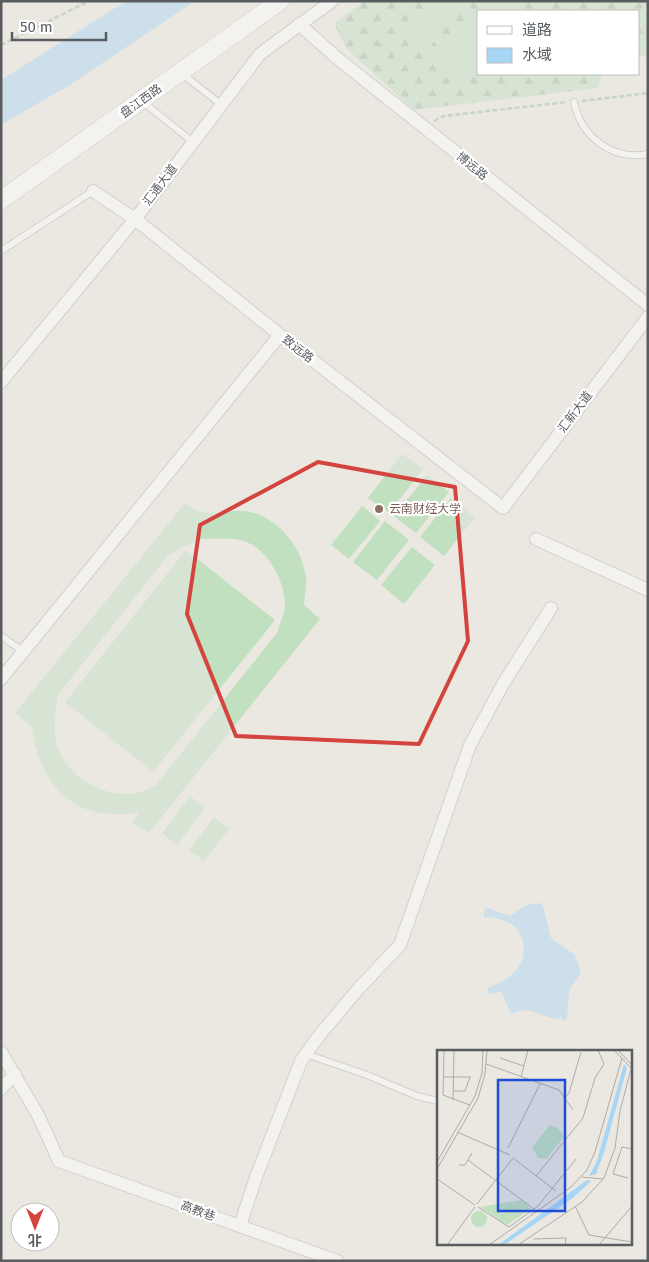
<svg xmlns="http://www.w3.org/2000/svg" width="649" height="1262" font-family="'Fira Sans','Noto Sans SC',sans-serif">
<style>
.forest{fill:url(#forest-firs)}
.garden{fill:#c1e0c0;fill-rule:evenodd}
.water{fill:#a7d6f4}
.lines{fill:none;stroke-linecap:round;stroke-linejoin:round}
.lane-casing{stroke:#b1b4b7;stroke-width:8}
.street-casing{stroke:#b1b4b7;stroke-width:14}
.secondary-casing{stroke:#b3b6ba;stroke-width:19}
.path{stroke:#9ac0a3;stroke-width:2.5;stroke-dasharray:5 2.5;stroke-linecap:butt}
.lane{stroke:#fff;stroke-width:6}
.street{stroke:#fff;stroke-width:12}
.secondary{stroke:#fff;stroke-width:18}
.marked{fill:none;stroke:#d4443e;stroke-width:4;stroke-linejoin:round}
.education-dot{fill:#8d6e63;stroke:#fff;stroke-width:2}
.labels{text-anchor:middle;stroke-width:4.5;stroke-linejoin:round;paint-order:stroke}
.street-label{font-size:12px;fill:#595d60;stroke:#fff}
.education-label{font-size:12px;fill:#785e54;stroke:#fff;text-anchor:start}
.inset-road{fill:none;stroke:#adaca9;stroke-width:1}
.view{fill:#1d4ed8;fill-opacity:0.15;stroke:#1d4ed8;stroke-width:2.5}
.inset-edge{fill:none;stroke:#595d60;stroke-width:2.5}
</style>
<defs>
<pattern id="forest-firs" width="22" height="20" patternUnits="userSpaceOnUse" patternTransform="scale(1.25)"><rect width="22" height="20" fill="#c1e0c0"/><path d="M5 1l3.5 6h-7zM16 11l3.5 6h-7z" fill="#a0b99f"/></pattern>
</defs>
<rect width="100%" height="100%" fill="#ebe8e1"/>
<path class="forest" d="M365,1H648V57L638,55V11H478V74H602L598,88L414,110L346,48L334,23Z"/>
<path class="garden" d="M434,1H451L461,9L427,50L407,34Z
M495,1H528L519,11H495L490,7Z
M472,18L478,22V63L463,82L438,63Z
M402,454L423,469L389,513L368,498Z
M427,475L449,492L416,533L394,516Z
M451,498L475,517L444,556L420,537Z
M185,503C189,506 194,510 199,511C209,515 232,510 245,511C277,516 302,546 306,578C307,587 304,596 304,605L320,619L149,833L132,822L139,812C77,824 39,787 32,727L15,713ZM201,539C215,539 230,537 244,541C268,549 286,583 285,607C284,615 279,625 277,633L155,786C149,788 143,792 137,793C105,799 66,777 57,745C53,730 56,710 58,695L169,554Z
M362,506L380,521L349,559L331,545Z
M385,521L409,540L377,580L353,562Z
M412,547L435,565L404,604L381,585Z
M186,550L275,620L153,772L65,702Z
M190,796L205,808L177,845L162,833Z
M214,817L229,829L204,861L189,850Z"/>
<path class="water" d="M126,1H195L73,83L1,125V80Z
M540,903L543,906L551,938L575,955L581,973L569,991L567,1019L564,1021L561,1017C552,1023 536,1009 523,1010C520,1011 515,1013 511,1014L501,992L488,994V988C498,983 509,979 517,969C527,957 526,937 514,926C507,920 493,917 484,917L485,907L510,916L526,905Z"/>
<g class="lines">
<g class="lane-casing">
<path id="lane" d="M181,73L222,105
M143,102L193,142
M574,102C581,136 611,161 648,154
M1,251L93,191
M1,636L24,652
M306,1054L367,1075L417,1096L438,1101"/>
</g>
<g class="street-casing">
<path id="street" d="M299,24L337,58L648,305
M93,191L135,219L280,335L503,508L648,317
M1,382L135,219L260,54L332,1
M536,539L648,590
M1,679L280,335
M1,1052L38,1115L59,1161L337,1261
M1,1089L15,1074
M240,1226L256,1177L301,1061L318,1037L359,988L400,945L470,745L503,684L551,608"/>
</g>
<g class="secondary-casing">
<path id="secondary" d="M1,200L280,1"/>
</g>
<path class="path" d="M1,45L89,1
M582,101L648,93
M434,121L444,116L567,102"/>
<use href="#lane" class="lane"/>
<use href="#street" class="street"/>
<use href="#secondary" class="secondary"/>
</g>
<path d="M0 0H649V1262H0ZM318,462L455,487L468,641L419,744L236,736L187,614L200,525Z" fill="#ebe8e1" fill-opacity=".55" fill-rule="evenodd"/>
<path class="marked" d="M318,462L455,487L468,641L419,744L236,736L187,614L200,525Z"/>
<circle class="education-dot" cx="379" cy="509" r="5"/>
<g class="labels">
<g class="street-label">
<text transform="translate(141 101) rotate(-36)" y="4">盘江西路</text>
<text transform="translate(472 166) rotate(39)" y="4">博远路</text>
<text transform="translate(160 185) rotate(-53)" y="4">汇通大道</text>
<text transform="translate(298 349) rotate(38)" y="4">致远路</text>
<text transform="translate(575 412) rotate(-53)" y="4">汇新大道</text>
<text transform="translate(198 1211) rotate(20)" y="4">高教巷</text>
</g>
<g class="education-label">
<text x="389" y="513">云南财经大学</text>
</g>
</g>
<g transform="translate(437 1050)">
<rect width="195" height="195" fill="#ebe8e1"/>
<path d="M85,150L94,159L70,175L43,157Z" fill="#c1e0c0"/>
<path d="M113,75L122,79L127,87L109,109L101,108L95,97ZM34 169a8 8 0 1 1 16 0a8 8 0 1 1-16 0Z" fill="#c1e0c0"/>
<path d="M187,14L190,18L167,102L159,124L152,126L160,111ZM150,130L154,131L136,148L67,195H61Z" fill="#a7d6f4"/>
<path class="inset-road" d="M7,0L6,45L33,55M177,0L195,19M181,0L195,15M63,8L87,16M49,14L122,40L136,60M6,27H34M84,27L91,0M16,41H28L33,27M127,49L132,43L144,2M16,50L17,0M20,82L73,105M71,98L103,34M31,110L97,159M0,112L38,46L45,23L46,0M22,115H28L35,103M0,119L41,48L48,24L50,0M99,126L146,68L158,28L167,14L161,0M145,127L166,129M191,128L176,124L185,97L195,99M0,129L38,155M40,154L76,108L119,141M138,156L152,185L195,192M41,157L72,177L101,156L139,109M97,189L129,188L128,195M10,195L38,157M52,195L134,137L150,120L158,102L185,8M81,195L145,152L167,128L178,98L183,61L194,19M162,195L195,156"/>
<path class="view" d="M61,30H128V161H61Z"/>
<rect width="195" height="195" class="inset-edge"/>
</g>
<rect width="649" height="1262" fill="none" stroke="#595d60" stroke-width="5"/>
<rect x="477" y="10" width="162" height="65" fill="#ffffff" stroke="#bdbebf"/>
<rect x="487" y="26" width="25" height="8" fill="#ffffff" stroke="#bdbebf"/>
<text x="522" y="35" font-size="15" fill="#595d60">道路</text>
<rect x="487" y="48" width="25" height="15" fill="#a7d6f4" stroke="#bdbebf"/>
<text x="522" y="60" font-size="15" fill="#595d60">水域</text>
<g transform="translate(35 1227) rotate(180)"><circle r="24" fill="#ffffff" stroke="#bdbebf"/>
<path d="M0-4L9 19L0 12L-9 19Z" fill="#d4443e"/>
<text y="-8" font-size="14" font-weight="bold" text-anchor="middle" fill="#595d60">北</text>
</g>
<path d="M12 32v8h94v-8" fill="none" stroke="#595d60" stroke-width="2.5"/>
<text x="20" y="32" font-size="15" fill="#595d60" stroke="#ffffff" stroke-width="4" paint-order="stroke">50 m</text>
</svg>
